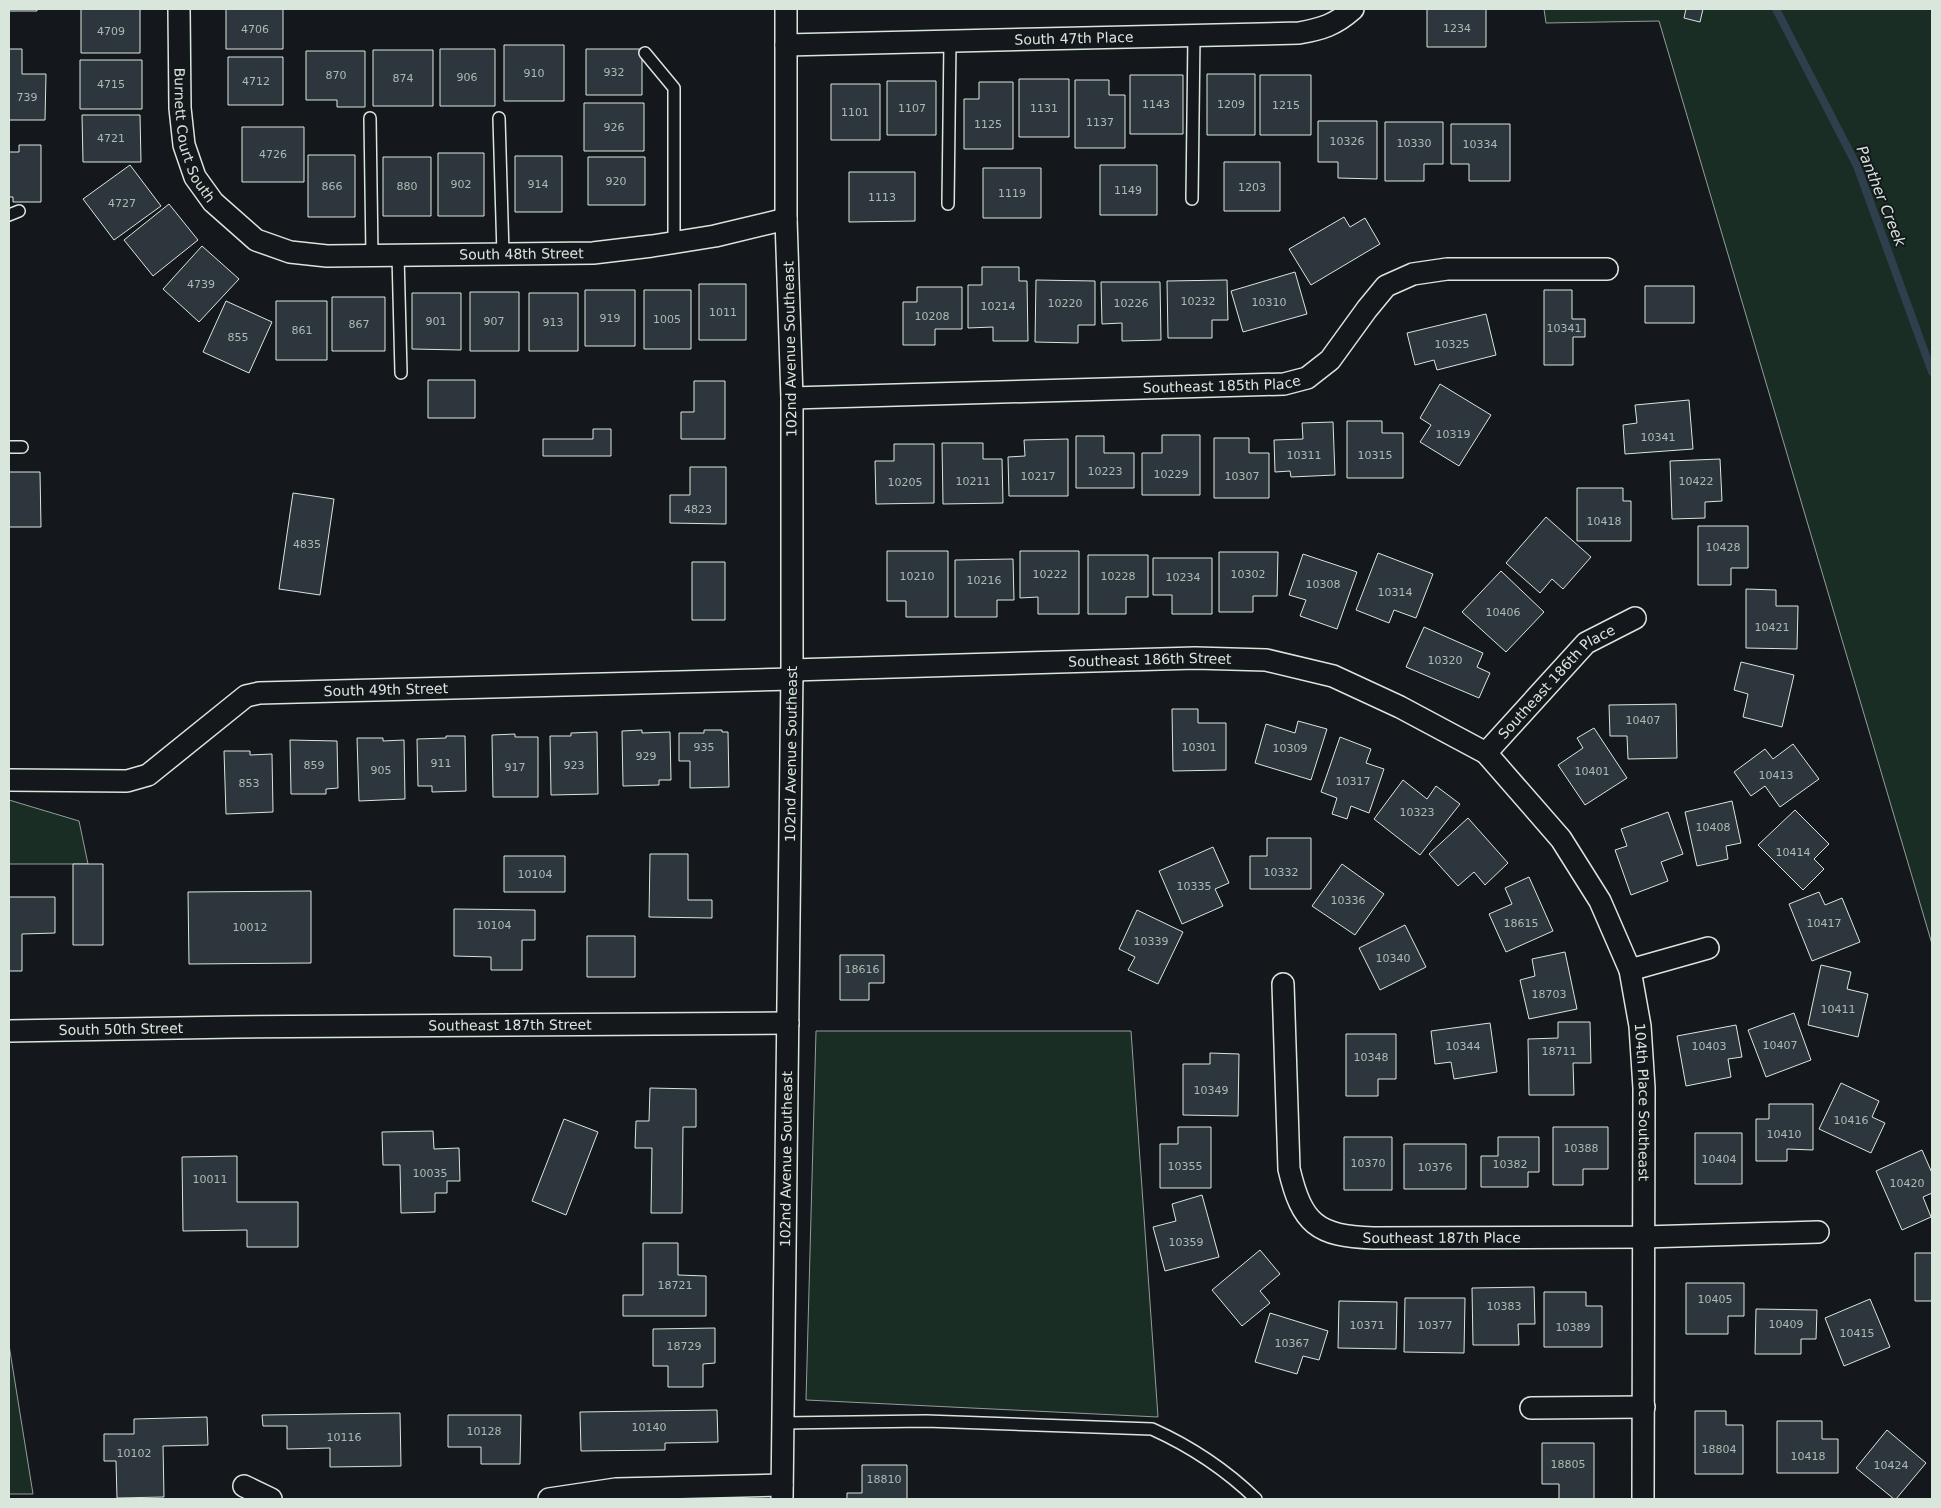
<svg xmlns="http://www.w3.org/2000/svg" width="1941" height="1508" font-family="'DejaVu Sans',sans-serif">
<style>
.green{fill:#1a2d24;stroke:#939e99}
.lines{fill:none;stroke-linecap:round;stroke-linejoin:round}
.stream{stroke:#2f3f4d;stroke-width:8}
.building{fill:#2c363c;stroke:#d8e6dc}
.lane-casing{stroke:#d8e6dc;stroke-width:14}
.street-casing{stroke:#d8e6dc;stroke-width:24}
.lane{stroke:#14181c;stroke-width:11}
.street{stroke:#14181c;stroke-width:21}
.labels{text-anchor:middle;stroke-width:4;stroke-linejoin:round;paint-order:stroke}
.number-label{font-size:11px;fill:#adbab4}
.street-label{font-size:14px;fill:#d8e6dc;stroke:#14181c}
.water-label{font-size:15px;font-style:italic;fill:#d8e6dc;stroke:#14181c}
</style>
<rect width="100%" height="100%" fill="#14181c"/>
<path class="green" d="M1544,9H1932V944L1659,21L1546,23Z
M9,800L79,821L88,864H9Z
M816,1031H1131L1158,1417L806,1400Z
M9,1345L33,1494H9Z"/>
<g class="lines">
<path class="stream" d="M1776,9L1857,166L1932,372"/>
</g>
<path class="building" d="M9,9H37V11H9Z
M81,9H140V53H81Z
M226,9H283V49H226Z
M1427,9H1486V47H1427Z
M1686,9H1703L1700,22L1684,18Z
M504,45H564V101H504Z
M9,49H22V74H46L45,120H9Z
M440,49H495V106H440Z
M586,49H642V95H586Z
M373,50H433V106H373Z
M306,51H365V107H337V100H306Z
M228,57H283V105H228Z
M80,60H142V109H80Z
M1207,74H1255V135H1207Z
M1130,75H1183V134H1130Z
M1260,75H1311V135H1260Z
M1019,79H1069V137H1019Z
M1075,80H1109V95H1125V148H1075Z
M887,81H936V135H887Z
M979,82H1013V149H964V99H979Z
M831,84H880V140H831Z
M584,103H644V151H584Z
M82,115H140L141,162H83Z
M1318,121H1377V179L1338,178V162H1318Z
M1385,122H1443V164H1424V181H1385Z
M1451,124H1510V181H1469V164H1451Z
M242,127H304V182H242Z
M19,145H41V202H13V197H9V152H19Z
M438,153H484V216H438Z
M308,155H355V217H308Z
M515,156H562V212H515Z
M383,157H431V216H383Z
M588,157H645V205H588Z
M1224,162H1280V211H1224Z
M130,165L161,206L114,240L83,199Z
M1100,165H1157V215H1100Z
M983,168H1041V218H983Z
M849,172H915V221L849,222Z
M169,204L198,240L153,276L124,240Z
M1344,217L1350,227L1365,218L1380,244L1311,285L1289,249Z
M202,246L239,279L199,322L163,289Z
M982,267H1019V281H1027L1028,341H993V327L968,328V285H982Z
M1295,272L1307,314L1243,332L1231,291Z
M1036,280L1095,281V325H1078V343L1035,342Z
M1227,280L1228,320H1212V338H1168L1167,281Z
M1101,282H1160L1161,340L1122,341V323L1102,324Z
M699,284H746V340H699Z
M1645,286H1694V323H1645Z
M917,287H962V329H935V345H903V302H917Z
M585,290H635V346H585Z
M644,290H691V349H644Z
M1544,290H1572V319H1585V337H1573V365H1544Z
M470,292H519V351H470Z
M412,293H461V350L412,349Z
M529,293H578V351H529Z
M332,297H385V351H332Z
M226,301L272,322L249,373L203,352Z
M276,301H327V360H276Z
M1486,314L1496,355L1437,370L1434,360L1415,365L1407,333Z
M428,380H475V418H428Z
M694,381H725V439H681V412H694Z
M1440,384L1491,415L1459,466L1420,442L1431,425L1420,418Z
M1689,400L1693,449L1625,454L1623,425L1637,423L1635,405Z
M1347,421H1382V433H1403V478H1347Z
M1333,422L1335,475L1291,477L1290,471L1275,472L1274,440L1303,439L1302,423Z
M593,429H611V456H543V439H593Z
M1162,435H1200V495H1142V453H1162Z
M1076,436H1104V453H1134V488H1076Z
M1214,438H1249V453H1269V498H1214Z
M1068,439V496H1009L1008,457L1025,456L1024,440Z
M942,443H983V459H1002L1003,503L943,504Z
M894,444H934V503L876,504L875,461H894Z
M1720,459L1722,501L1705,502V518L1672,519L1670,461Z
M690,467H726V524L670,523V495H690Z
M9,472H40L41,527H9Z
M1577,488H1623V501H1631V541H1577Z
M293,493L334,499L320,595L279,589Z
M1546,517L1591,557L1563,589L1552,579L1540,593L1506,563Z
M1698,526H1748V568H1731V585H1698Z
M887,551H948V617H906V601H887Z
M1020,551H1079V614H1038V597L1020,598Z
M1219,552H1278L1277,596H1253V612H1219Z
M1378,553L1433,574L1416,618L1394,610L1389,623L1356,610Z
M1303,554L1357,572L1337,629L1300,616L1306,600L1289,595Z
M1088,555H1148V597H1126V614H1088Z
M1153,558H1212V614H1172V595H1153Z
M1013,559L1014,600H997V617H955V560Z
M692,562H725V620H692Z
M1501,571L1544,612L1506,652L1462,612Z
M1746,589L1776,590V606H1798L1797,649L1746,648Z
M1424,627L1483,653L1477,667L1490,673L1479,698L1406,667Z
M1741,662L1794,675L1782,727L1743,717L1748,694L1734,690Z
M1676,704L1677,758L1628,759L1627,736H1610L1609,705Z
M1172,709H1198V723H1226V770L1173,771Z
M1298,721L1327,729L1311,780L1255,763L1266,724L1295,733Z
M1594,728L1627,778L1585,805L1558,765L1583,748L1577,738Z
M642,730V733L670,732L671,780H659V785L623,786L622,731Z
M704,730H722V732H728L729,787L690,788V761H679V733H704Z
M597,732L598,794L551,795L550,736H571V733Z
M515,734V737H538V797H493L492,735Z
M446,736H465L466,791L432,792V786H418L417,739L446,738Z
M1340,737L1371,749L1366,763L1384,769L1369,813L1351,806L1347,819L1332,814L1337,798L1321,792Z
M357,738H383V741L404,740L405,799L359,801Z
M290,740L337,741L338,788L326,789V794H291Z
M1793,744L1819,779L1780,807L1765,786L1751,796L1734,772L1765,749L1773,759Z
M224,751H250V755L272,754L273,812L226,814Z
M1403,780L1427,799L1436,786L1460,804L1420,855L1374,819Z
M1732,801L1741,843L1726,846L1728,859L1697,866L1685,812Z
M1795,810L1829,844L1814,859L1824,869L1803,890L1758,845Z
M1668,812L1683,854L1661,862L1668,881L1631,895L1615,850L1627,846L1621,829Z
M1468,818L1508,863L1485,885L1474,872L1458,886L1429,854Z
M1267,838H1311V889H1250V856H1267Z
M1213,847L1229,883L1215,889L1223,906L1182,924L1159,871Z
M650,854H688V900H712V918L649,917Z
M504,856H565V892H504Z
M73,864H103V945H73Z
M1342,864L1384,894L1355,935L1312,906Z
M1529,877L1553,931L1506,952L1489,914L1512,904L1505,888Z
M311,891V963L189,964L188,892Z
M1819,892L1825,905L1842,898L1860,942L1812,961L1789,904Z
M9,897H55V933L22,934V971H9Z
M454,909L535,910V940H522V970H491V957L454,956Z
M1137,910L1183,932L1158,984L1128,970L1135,957L1119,949Z
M1405,925L1426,967L1380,990L1359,948Z
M587,936H635V977H587Z
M1565,952L1577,1009L1529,1019L1520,980L1535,976L1532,959Z
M840,955H884V983H869V1000H840Z
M1821,965L1851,972L1847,989L1868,994L1858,1037L1808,1025Z
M1794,1013L1811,1060L1766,1077L1748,1030Z
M1558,1022H1590L1591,1063H1573L1574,1095H1529L1528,1039L1558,1038Z
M1490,1023L1497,1072L1454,1079L1451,1062L1435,1064L1431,1031Z
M1736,1025L1742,1057L1728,1059L1731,1077L1686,1086L1677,1036Z
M1346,1034H1396V1079H1378V1096H1346Z
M1210,1053L1239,1054L1238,1116L1183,1115V1064H1210Z
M1841,1083L1879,1101L1872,1117L1885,1123L1871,1153L1819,1129Z
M650,1088L696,1089V1127H683L682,1213H651L652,1148H635L636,1121H649Z
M1769,1104H1813V1150L1787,1149V1161H1756V1119H1769Z
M564,1119L598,1132L566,1215L532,1201Z
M1178,1127H1211V1188H1160V1144H1178Z
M1553,1127H1608V1169H1583V1185H1553Z
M433,1131L434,1149L459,1148L460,1181H447V1193H435V1212L401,1213L400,1165H383L382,1132Z
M1695,1133H1742V1184H1695Z
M1344,1137H1392V1190H1344Z
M1498,1137H1539V1172H1528V1187H1481V1156H1498Z
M1404,1144H1466V1189H1404Z
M1922,1150L1932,1173V1193L1923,1197L1931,1217L1902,1230L1876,1171Z
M237,1156V1202H298V1247H247V1230L183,1231L182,1157Z
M1202,1195L1219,1257L1165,1271L1153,1227L1176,1221L1172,1204Z
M643,1243H678V1275L706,1276V1316H623V1295H643Z
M1260,1250L1280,1274L1260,1291L1270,1303L1242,1326L1212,1290Z
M1915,1253H1932V1301H1915Z
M1686,1283H1744V1316H1728V1334H1686Z
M1534,1287L1535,1324H1518L1519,1345H1473L1472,1288Z
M1544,1292H1586V1306H1602V1347H1544Z
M1405,1298H1465L1464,1353L1404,1352Z
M1870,1299L1890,1347L1844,1366L1825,1318Z
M1339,1301L1397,1302L1396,1349L1338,1348Z
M1756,1309L1817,1310L1816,1339H1801V1354H1755Z
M1270,1313L1328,1331L1319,1360L1303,1356L1297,1374L1255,1362Z
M715,1328V1363L703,1364V1387H668V1366H653V1329Z
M717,1410L718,1442L665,1443V1450L581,1451L580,1412Z
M1695,1411H1726V1425H1743V1474H1695Z
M400,1413L401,1466L330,1467V1448L287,1449V1426H263L262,1415Z
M448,1415H521L520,1464H481V1447H448Z
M207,1417L208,1445L163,1446L164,1497L117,1498L116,1461H104V1434H134V1419Z
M1777,1421H1822V1439H1838V1473H1777Z
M1887,1430L1926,1463L1896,1499H1894L1856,1468Z
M1542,1443H1594V1499H1559V1484H1542Z
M862,1465H907V1499H847V1493H862Z"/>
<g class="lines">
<g class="lane-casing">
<path id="lane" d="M645,53L674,88V242
M370,118L372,255
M499,118L503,254
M1192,199L1194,35
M948,204L950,41
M9,215L19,211
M398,255L401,373
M9,447H22
M783,1423L926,1421L1152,1429C1192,1447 1225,1469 1256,1499"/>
</g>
<g class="street-casing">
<g id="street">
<path id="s1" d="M179,9L180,108L184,145L195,177L213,202L256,240L290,252L327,256L593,253L652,246L715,236L786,219"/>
<path id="s2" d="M786,45L1299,33C1322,29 1335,25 1353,9"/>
<path id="s3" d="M792,398L1284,384L1307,378L1330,360L1367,309L1386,286L1413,274L1447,269H1607"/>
<path id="s4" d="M792,670L1195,658L1266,660L1333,676L1400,707L1486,753L1561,839L1600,901L1630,970L1640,1026L1644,1088L1643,1499"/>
<path id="s5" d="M1486,753L1586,643L1635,618"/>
<path id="s6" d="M9,780L127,781L148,775L246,696L259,693L792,679"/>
<path d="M1630,970L1708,948"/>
<path id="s7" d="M1283,984L1289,1169C1302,1224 1317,1236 1373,1238L1644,1237L1818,1232"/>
<path id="s8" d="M9,1031L234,1027L788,1023"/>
<path d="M1531,1408L1644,1407"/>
<path d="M244,1486L271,1499"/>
<path d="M549,1499L616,1489L782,1485"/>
<path id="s9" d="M782,1499L792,670V398L786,219V9"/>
</g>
</g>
<use href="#lane" class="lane"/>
<use href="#street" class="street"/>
</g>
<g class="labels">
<g class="number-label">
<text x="1457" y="32">1234</text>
<text x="255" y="33">4706</text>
<text x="111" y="35">4709</text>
<text x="614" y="76">932</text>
<text x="534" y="77">910</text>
<text x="336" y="79">870</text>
<text x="467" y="81">906</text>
<text x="403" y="82">874</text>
<text x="256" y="85">4712</text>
<text x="111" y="88">4715</text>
<text x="27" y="101">739</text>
<text x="1156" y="108">1143</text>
<text x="1231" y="108">1209</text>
<text x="1286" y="109">1215</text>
<text x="912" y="112">1107</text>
<text x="1044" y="112">1131</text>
<text x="855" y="116">1101</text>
<text x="1100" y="126">1137</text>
<text x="988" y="128">1125</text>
<text x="614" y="131">926</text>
<text x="111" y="142">4721</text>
<text x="1347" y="145">10326</text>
<text x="1414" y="147">10330</text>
<text x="1480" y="148">10334</text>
<text x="273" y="158">4726</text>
<text x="616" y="185">920</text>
<text x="461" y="188">902</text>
<text x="538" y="188">914</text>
<text x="332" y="190">866</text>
<text x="407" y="190">880</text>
<text x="1252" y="191">1203</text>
<text x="1128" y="194">1149</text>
<text x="1012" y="197">1119</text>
<text x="882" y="201">1113</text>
<text x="122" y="207">4727</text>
<text x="201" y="288">4739</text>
<text x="1198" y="305">10232</text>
<text x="1269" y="306">10310</text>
<text x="1065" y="307">10220</text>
<text x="1131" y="307">10226</text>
<text x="998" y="310">10214</text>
<text x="723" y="316">1011</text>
<text x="932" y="320">10208</text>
<text x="610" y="322">919</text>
<text x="667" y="323">1005</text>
<text x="436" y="325">901</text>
<text x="494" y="325">907</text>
<text x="553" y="326">913</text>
<text x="359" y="328">867</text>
<text x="1564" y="332">10341</text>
<text x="302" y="334">861</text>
<text x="238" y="341">855</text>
<text x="1452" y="348">10325</text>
<text x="1453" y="438">10319</text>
<text x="1658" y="441">10341</text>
<text x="1304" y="459">10311</text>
<text x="1375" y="459">10315</text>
<text x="1105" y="475">10223</text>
<text x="1171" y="478">10229</text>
<text x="1038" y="480">10217</text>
<text x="1242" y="480">10307</text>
<text x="973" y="485">10211</text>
<text x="1696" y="485">10422</text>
<text x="905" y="486">10205</text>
<text x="698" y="513">4823</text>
<text x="1604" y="525">10418</text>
<text x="307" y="548">4835</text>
<text x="1723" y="551">10428</text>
<text x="1050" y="578">10222</text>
<text x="1248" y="578">10302</text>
<text x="917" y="580">10210</text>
<text x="1118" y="580">10228</text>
<text x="1183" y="581">10234</text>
<text x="984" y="584">10216</text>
<text x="1323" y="588">10308</text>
<text x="1395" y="596">10314</text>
<text x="1503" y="616">10406</text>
<text x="1772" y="631">10421</text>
<text x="1445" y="664">10320</text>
<text x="1643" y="724">10407</text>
<text x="704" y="751">935</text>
<text x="1199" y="751">10301</text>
<text x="1290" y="752">10309</text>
<text x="646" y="760">929</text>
<text x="441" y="767">911</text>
<text x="314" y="769">859</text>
<text x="574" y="769">923</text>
<text x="515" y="771">917</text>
<text x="381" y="774">905</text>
<text x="1592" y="775">10401</text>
<text x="1776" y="779">10413</text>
<text x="1353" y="785">10317</text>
<text x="249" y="787">853</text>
<text x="1417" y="816">10323</text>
<text x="1713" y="831">10408</text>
<text x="1793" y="856">10414</text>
<text x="1281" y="876">10332</text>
<text x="535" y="878">10104</text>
<text x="1194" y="890">10335</text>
<text x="1348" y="904">10336</text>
<text x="1521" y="927">18615</text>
<text x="1824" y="927">10417</text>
<text x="494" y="929">10104</text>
<text x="250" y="931">10012</text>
<text x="1151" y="945">10339</text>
<text x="1393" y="962">10340</text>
<text x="862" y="973">18616</text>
<text x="1549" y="998">18703</text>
<text x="1838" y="1013">10411</text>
<text x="1780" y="1049">10407</text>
<text x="1463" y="1050">10344</text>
<text x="1709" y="1050">10403</text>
<text x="1559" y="1055">18711</text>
<text x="1371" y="1061">10348</text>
<text x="1211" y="1094">10349</text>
<text x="1851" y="1124">10416</text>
<text x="1784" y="1138">10410</text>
<text x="1581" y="1152">10388</text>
<text x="1719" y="1163">10404</text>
<text x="1368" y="1167">10370</text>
<text x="1510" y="1168">10382</text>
<text x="1185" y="1170">10355</text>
<text x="1435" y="1171">10376</text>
<text x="430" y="1177">10035</text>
<text x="210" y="1183">10011</text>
<text x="1907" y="1187">10420</text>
<text x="1186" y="1246">10359</text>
<text x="675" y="1289">18721</text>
<text x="1715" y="1303">10405</text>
<text x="1504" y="1310">10383</text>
<text x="1786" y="1328">10409</text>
<text x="1367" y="1329">10371</text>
<text x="1435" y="1329">10377</text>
<text x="1573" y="1331">10389</text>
<text x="1857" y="1337">10415</text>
<text x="1292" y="1347">10367</text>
<text x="684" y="1350">18729</text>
<text x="649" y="1431">10140</text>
<text x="484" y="1435">10128</text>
<text x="344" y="1441">10116</text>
<text x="1719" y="1453">18804</text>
<text x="134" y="1457">10102</text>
<text x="1808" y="1460">10418</text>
<text x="1568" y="1468">18805</text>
<text x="1891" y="1469">10424</text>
<text x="884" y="1483">18810</text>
</g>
<g class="street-label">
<text dy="5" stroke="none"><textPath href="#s2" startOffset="288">South 47th Place</textPath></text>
<text dy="5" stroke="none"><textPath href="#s1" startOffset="129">Burnett Court South</textPath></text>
<text dy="5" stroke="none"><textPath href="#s1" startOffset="526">South 48th Street</textPath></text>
<text transform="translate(790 349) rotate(-91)" y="5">102nd Avenue Southeast</text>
<text dy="5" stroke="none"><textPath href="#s3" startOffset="430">Southeast 185th Place</textPath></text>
<text dy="5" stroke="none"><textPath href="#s4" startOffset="358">Southeast 186th Street</textPath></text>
<text dy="5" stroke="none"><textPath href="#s5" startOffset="101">Southeast 186th Place</textPath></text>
<text dy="5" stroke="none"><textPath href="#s6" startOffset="406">South 49th Street</textPath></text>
<text dy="5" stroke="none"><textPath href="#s9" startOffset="745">102nd Avenue Southeast</textPath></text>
<text dy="5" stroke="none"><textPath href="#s8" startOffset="501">Southeast 187th Street</textPath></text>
<text dy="5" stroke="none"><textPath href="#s8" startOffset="112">South 50th Street</textPath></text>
<text dy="5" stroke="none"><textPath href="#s4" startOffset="1110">104th Place Southeast</textPath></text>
<text dy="5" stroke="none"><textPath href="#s9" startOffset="340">102nd Avenue Southeast</textPath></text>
<text dy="5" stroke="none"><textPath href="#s7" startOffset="376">Southeast 187th Place</textPath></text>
</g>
<g class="water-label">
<text transform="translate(1881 196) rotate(68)" y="5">Panther Creek</text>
</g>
</g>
<rect width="1941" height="1508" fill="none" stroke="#d8e6dc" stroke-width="20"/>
</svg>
